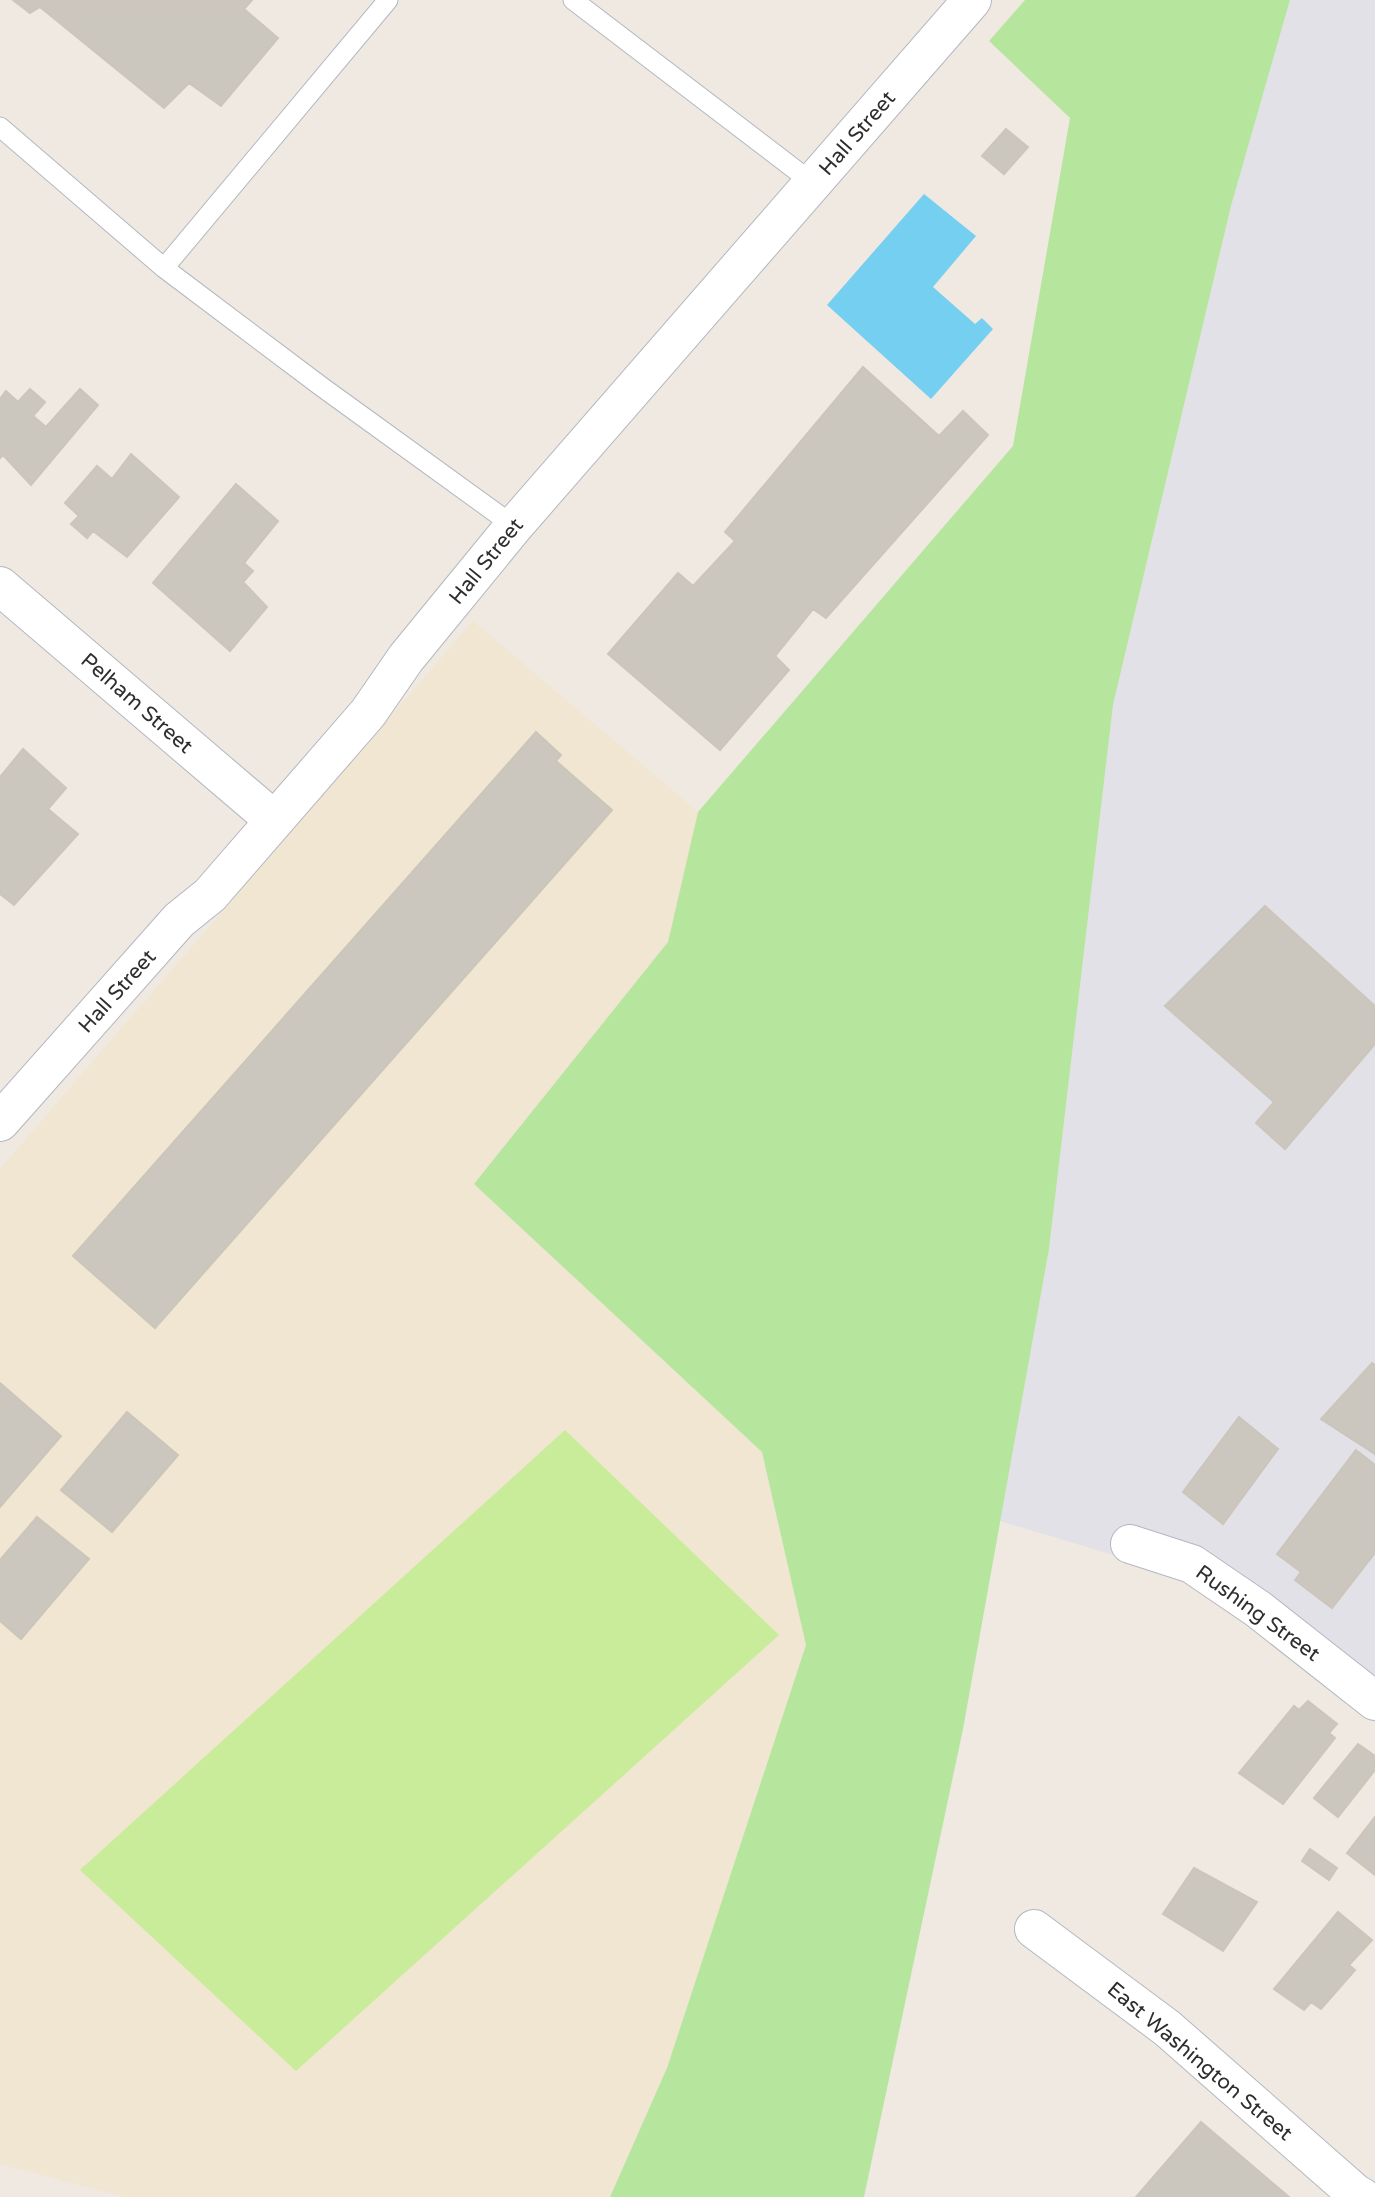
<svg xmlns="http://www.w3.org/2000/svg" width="1375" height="2197" font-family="'Varela Round',sans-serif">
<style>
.industrial{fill:#e3e1e8}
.education{fill:#f0e6d1}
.green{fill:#b6e59e}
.pitch{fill:#c9ec9a}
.water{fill:#75cff0}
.building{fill:#cbc7bf;stroke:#cbc5ba;stroke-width:2}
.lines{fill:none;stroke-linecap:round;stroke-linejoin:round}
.service-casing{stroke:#b4b7c1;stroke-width:21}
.minor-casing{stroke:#b4b7c1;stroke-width:40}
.service{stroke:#fff;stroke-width:19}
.minor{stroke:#fff;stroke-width:38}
.labels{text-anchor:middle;stroke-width:5;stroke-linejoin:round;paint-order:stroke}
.street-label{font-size:21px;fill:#2e2e2e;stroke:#fff}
</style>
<rect width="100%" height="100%" fill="#efe9e1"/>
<path class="industrial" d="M1290,0H1375V1722L1190,1578L1000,1521L1049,1249L1113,705L1231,206Z"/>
<path class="education" d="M473,621L698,812L668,942L474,1184L762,1452L806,1645L667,2068L610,2197H125L0,2164V1169Z"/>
<path class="green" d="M1025,0H1290L1231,206L1113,705L1049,1249L963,1729L864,2197H610L667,2068L806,1645L762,1452L474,1184L668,942L698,812L1013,446L1070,118L989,41Z"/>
<path class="pitch" d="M565,1430L779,1635L296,2071L80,1870Z"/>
<path class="water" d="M924,194L976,236L933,287L975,324L982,318L993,329L931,399L827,305Z"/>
<path class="building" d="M13,0H252L244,9L278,38L221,106L189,83L164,108L40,7L30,13Z
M1006,129L1028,147L1004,174L982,156Z
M863,367L939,436L963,411L988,435L826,618L813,609L775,656L789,670L720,750L608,654L678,573L693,586L735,541L725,532Z
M30,389L45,402L33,416L46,427L80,389L98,405L31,485L3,455L0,458V399L6,391L18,402Z
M131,454L179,497L127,557L93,531L87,538L71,524L79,516L65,503L97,466L112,479Z
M236,484L278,521L244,563L253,571L243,582L267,607L230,651L153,583Z
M536,732L561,755L556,761L612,810L155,1328L73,1256Z
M23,749L66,788L48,809L78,834L14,905L0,894V777Z
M1265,906L1375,1006V1044L1285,1149L1256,1123L1274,1102L1165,1006Z
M1372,1363L1375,1365V1454L1321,1419Z
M0,1383L61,1436L0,1507Z
M127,1412L178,1455L112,1532L61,1490Z
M1239,1417L1278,1449L1223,1524L1183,1492Z
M1356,1450L1375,1465V1553L1332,1608L1295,1580L1301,1572L1277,1554Z
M37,1517L89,1559L21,1639L0,1621V1560Z
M1308,1701L1337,1724L1329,1733L1335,1738L1283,1804L1239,1773L1294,1706L1299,1710Z
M1358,1744L1375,1756V1770L1338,1817L1314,1798Z
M1375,1817V1875L1347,1853Z
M1310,1849L1337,1868L1329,1880L1302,1861Z
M1194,1868L1257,1902L1223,1951L1163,1914Z
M1338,1912L1372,1940L1349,1965L1355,1970L1321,2009L1311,2002L1304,2010L1274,1989Z
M1201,2122L1289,2197H1136Z"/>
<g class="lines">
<g class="service-casing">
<path id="service" d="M388,0L164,268L322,387L514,526
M573,0L814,184
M0,127L164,268"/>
</g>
<g class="minor-casing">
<path id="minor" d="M0,586L274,820
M0,1122L179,920L210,895L368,713L406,658L514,526L972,0
M1130,1544L1192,1564L1258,1609L1375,1701
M1034,1929L1167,2028L1355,2193L1362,2197"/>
</g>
<use href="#service" class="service"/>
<use href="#minor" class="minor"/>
</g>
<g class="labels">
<g class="street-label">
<text transform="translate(857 133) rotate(-49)" y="7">Hall Street</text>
<text transform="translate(486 561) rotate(-51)" y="7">Hall Street</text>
<text transform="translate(137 703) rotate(41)" y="7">Pelham Street</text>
<text transform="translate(117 991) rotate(-48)" y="7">Hall Street</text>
<text transform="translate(1258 1613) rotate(36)" y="7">Rushing Street</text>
<text transform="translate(1200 2061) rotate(40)" y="7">East Washington Street</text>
</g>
</g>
</svg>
